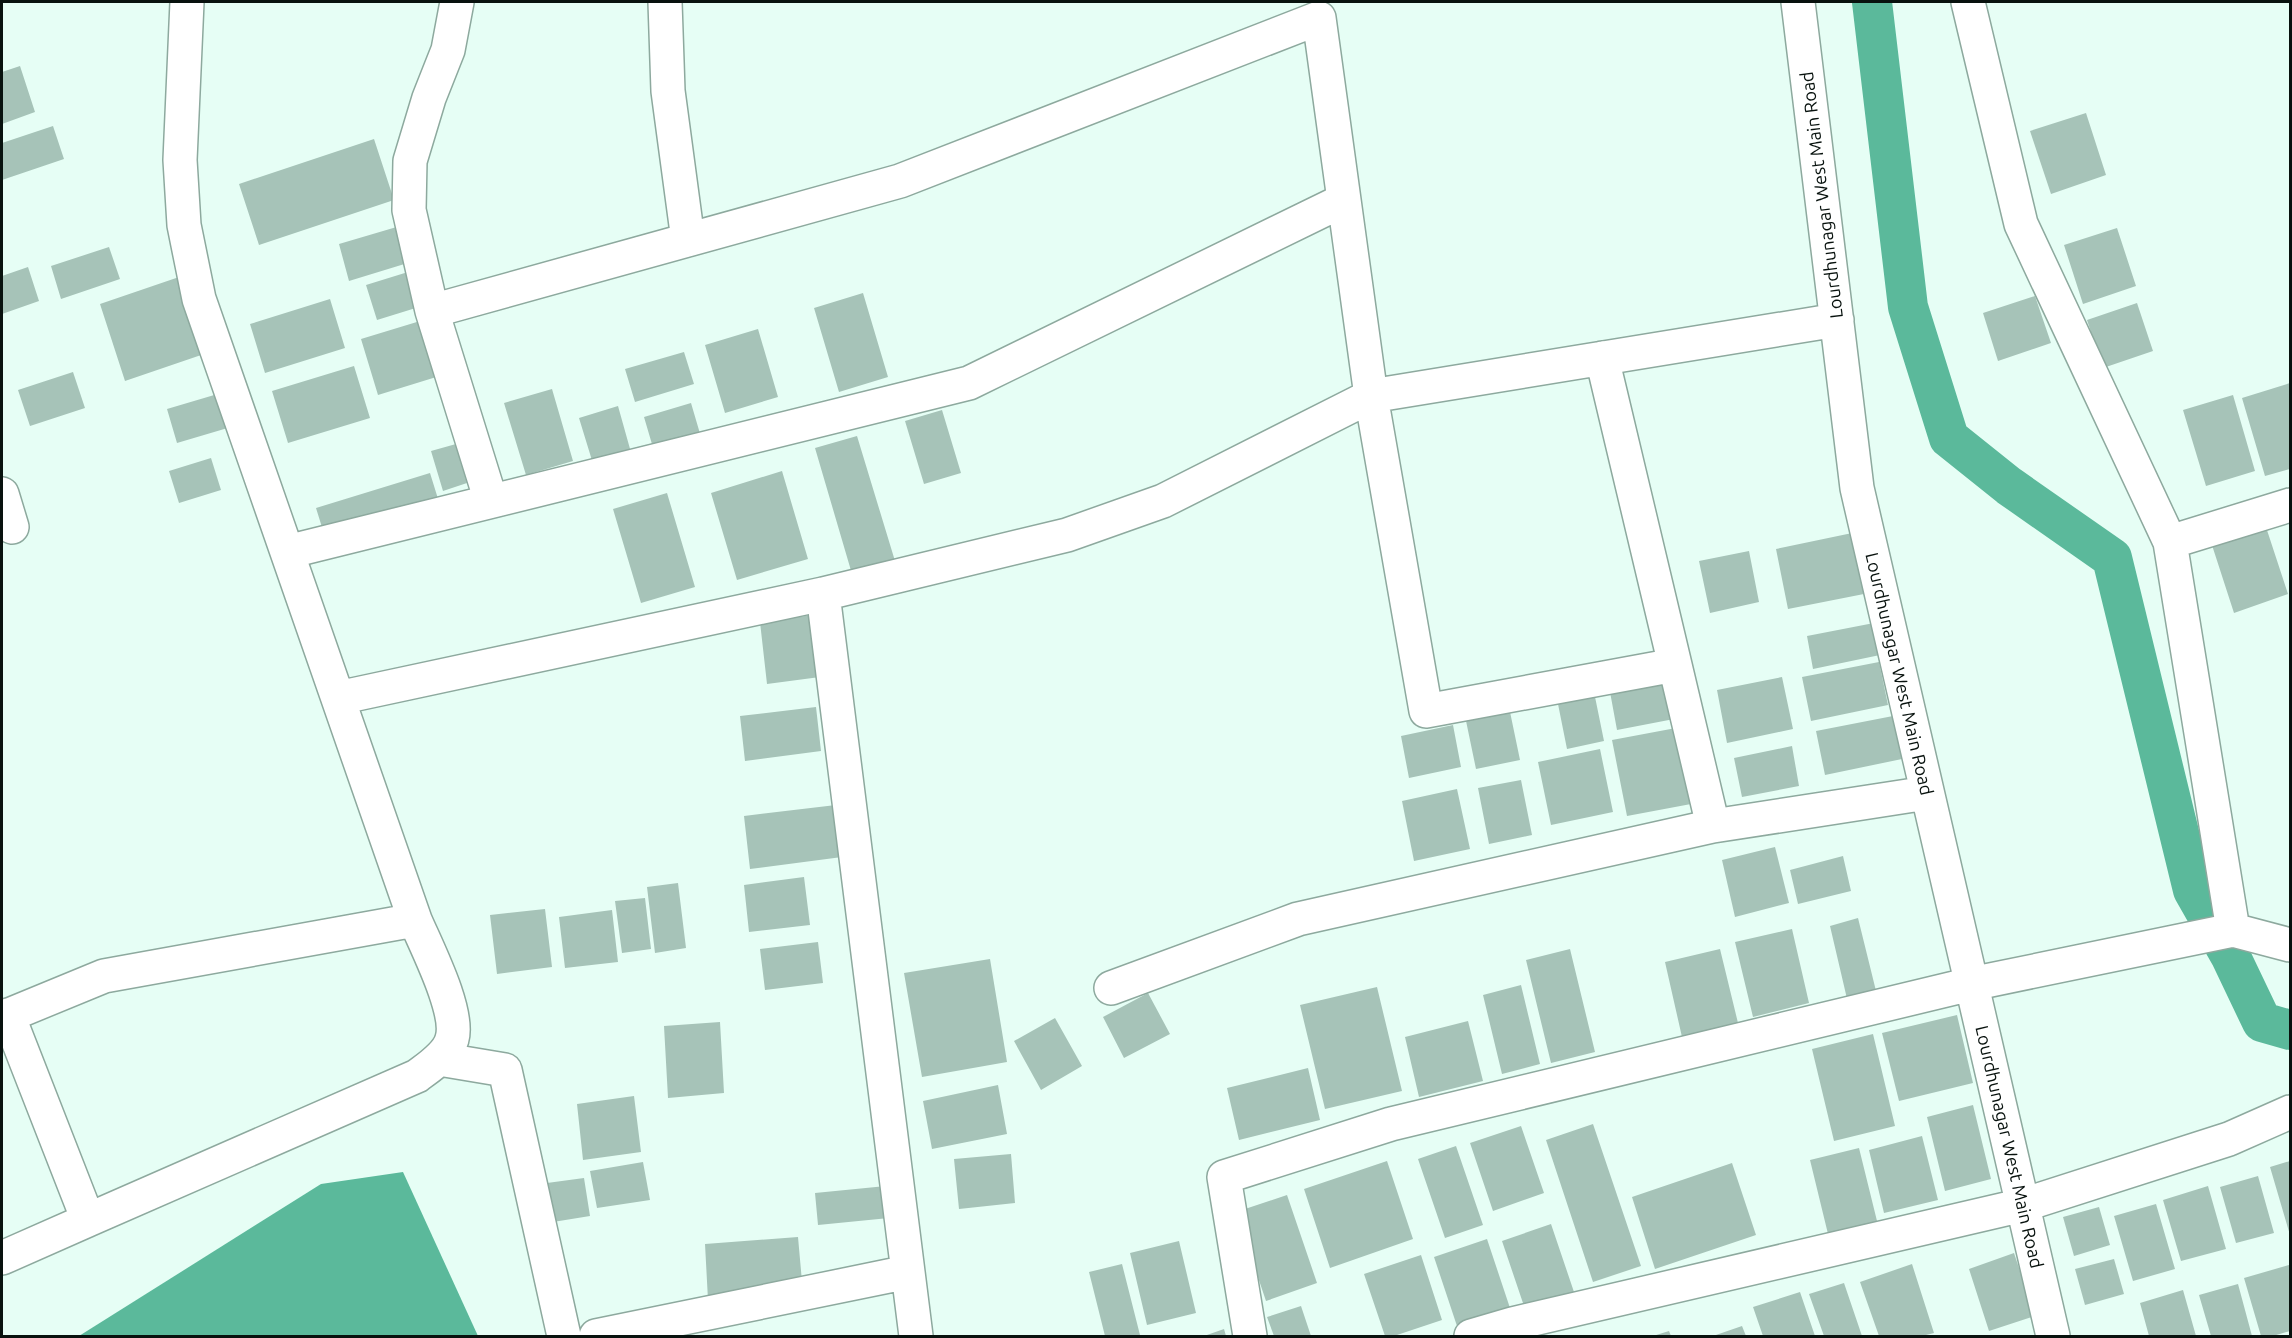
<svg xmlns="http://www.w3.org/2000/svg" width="2292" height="1338" font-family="Ubuntu,sans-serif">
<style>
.water{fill:#5bb99b}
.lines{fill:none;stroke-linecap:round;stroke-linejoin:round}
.canal{stroke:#5bb99b;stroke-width:40}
.building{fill:#a6c3b8}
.minor-casing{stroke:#8da99e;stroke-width:36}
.minor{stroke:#fff;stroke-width:33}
.labels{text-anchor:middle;stroke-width:4.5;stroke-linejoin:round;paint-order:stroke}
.street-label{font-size:18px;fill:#08120e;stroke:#fff}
</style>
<rect width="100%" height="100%" fill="#e6fef5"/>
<path class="water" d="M403,1172L478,1336H79L321,1184Z"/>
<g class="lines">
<path class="canal" d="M1872,2L1908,307L1949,438L2009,486L2112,558L2193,890L2230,955L2262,1022L2290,1030"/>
</g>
<path class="building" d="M20,66L35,112L2,124V72Z
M2086,113L2106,175L2051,194L2030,131Z
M53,126L64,159L2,180V143Z
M374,139L394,200L259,245L239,184Z
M400,226L411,262L349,281L339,244Z
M2117,228L2136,286L2083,304L2064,245Z
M109,247L120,279L61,299L51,266Z
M28,267L39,301L2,314V276Z
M408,272L419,307L377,320L366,285Z
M182,276L207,353L125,381L100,304Z
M863,293L888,377L839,392L814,308Z
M2035,296L2051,343L1998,361L1983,313Z
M330,299L345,348L265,373L250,324Z
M2137,303L2153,351L2103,368L2087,320Z
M430,318L446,374L378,395L361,339Z
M758,329L778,397L725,413L705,345Z
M684,352L694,384L635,402L625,369Z
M354,366L370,418L288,443L272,391Z
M73,372L85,408L30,426L18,390Z
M2290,383V469L2265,476L2242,398Z
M552,389L573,461L526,475L504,403Z
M221,393L231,427L177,443L167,409Z
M2233,395L2255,471L2206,486L2183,410Z
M691,403L701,437L654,451L644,417Z
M618,406L632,456L594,467L579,418Z
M942,410L961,473L924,484L905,421Z
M857,436L895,561L852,574L815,448Z
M456,444L467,483L443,491L431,451Z
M211,458L221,490L179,503L169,471Z
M782,471L808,559L737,580L711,493Z
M430,473L439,502L325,537L316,508Z
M667,493L695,587L641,603L613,509Z
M2264,521L2288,594L2234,613L2210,539Z
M1857,532L1869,593L1788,609L1776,549Z
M1749,551L1759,602L1710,613L1699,561Z
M813,615L820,677L767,684L760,622Z
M1874,623L1880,655L1813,669L1807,636Z
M1879,662L1888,705L1811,721L1802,677Z
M1664,670L1674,719L1617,730L1608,681Z
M1782,677L1793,729L1727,743L1717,690Z
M1593,687L1604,741L1567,749L1556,694Z
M816,707L821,751L745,761L740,716Z
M1509,707L1520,760L1476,769L1465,716Z
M1893,716L1902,759L1825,775L1816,731Z
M1453,725L1461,767L1409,778L1401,736Z
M1676,728L1691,804L1627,816L1612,740Z
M1792,746L1799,786L1742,797L1734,758Z
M1600,749L1613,812L1551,825L1538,762Z
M1521,780L1532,835L1489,844L1478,788Z
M1457,789L1470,849L1414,861L1402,801Z
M836,805L842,857L750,869L744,816Z
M1775,847L1789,903L1735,917L1722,860Z
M1843,856L1851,891L1798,904L1790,870Z
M804,877L810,925L749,932L744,885Z
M678,883L686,948L655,953L647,887Z
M645,898L651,949L622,953L615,901Z
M545,909L552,967L497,974L490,915Z
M612,910L618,962L565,968L559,917Z
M1858,918L1877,995L1848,1003L1830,926Z
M1792,929L1809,1003L1753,1017L1735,942Z
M818,942L823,983L765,990L760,949Z
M1570,949L1595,1052L1551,1063L1526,960Z
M1720,949L1738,1023L1682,1037L1665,962Z
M990,959L1007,1062L922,1077L904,973Z
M1521,985L1540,1064L1502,1074L1483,995Z
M1377,987L1402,1091L1325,1109L1300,1005Z
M1148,993L1170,1034L1124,1058L1103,1017Z
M1957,1015L1973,1083L1899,1101L1882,1033Z
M1055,1018L1082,1066L1041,1090L1014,1041Z
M1468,1021L1483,1081L1419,1097L1405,1037Z
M720,1022L724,1093L668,1098L664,1026Z
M1873,1034L1895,1126L1834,1141L1812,1049Z
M1308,1068L1320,1120L1239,1140L1227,1088Z
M998,1085L1007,1134L932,1149L923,1101Z
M634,1096L641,1152L583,1160L577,1104Z
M1973,1105L1991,1179L1945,1191L1927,1117Z
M1593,1124L1641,1266L1593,1282L1546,1140Z
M1521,1126L1544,1193L1493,1211L1470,1143Z
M1922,1136L1938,1200L1884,1213L1869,1150Z
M1456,1146L1483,1225L1445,1238L1418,1159Z
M1859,1148L1877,1221L1828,1234L1810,1160Z
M1011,1154L1015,1203L959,1209L954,1159Z
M1387,1161L1413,1239L1330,1268L1304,1189Z
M2290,1161V1235L2270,1167Z
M643,1162L650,1200L597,1208L590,1171Z
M1732,1163L1756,1235L1655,1269L1632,1197Z
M2258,1176L2274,1233L2236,1243L2220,1187Z
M584,1178L590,1216L553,1222L547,1183Z
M886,1186L889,1218L818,1225L815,1193Z
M2208,1186L2226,1249L2181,1261L2163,1200Z
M1287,1195L1317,1283L1266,1301L1236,1212Z
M2156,1204L2175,1269L2133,1281L2114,1216Z
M2099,1207L2110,1245L2074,1256L2063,1217Z
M1551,1224L1574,1292L1525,1309L1502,1241Z
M798,1237L803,1293L708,1300L705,1244Z
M1487,1239L1510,1308L1457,1326L1434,1257Z
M1179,1241L1196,1313L1147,1325L1130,1253Z
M2014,1253L2035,1316L1989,1331L1969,1269Z
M1421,1255L1442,1320L1394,1336H1385L1364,1274Z
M2114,1259L2124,1294L2085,1305L2075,1269Z
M1122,1264L1140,1335L1105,1336L1089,1272Z
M1912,1264L1934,1333L1922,1336H1879L1860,1282Z
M2289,1265L2290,1331L2273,1336H2261L2244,1278Z
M1844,1283L1862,1336H1824L1809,1294Z
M2238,1284L2252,1336H2211L2199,1295Z
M2183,1290L2196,1336H2149L2140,1303Z
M1800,1292L1815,1336H1763L1753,1307Z
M1301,1306L1311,1336H1274L1267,1317Z
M1742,1326L1746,1336H1713Z
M1224,1329L1226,1336H1204Z
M1669,1331L1671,1336H1653Z"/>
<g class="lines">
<g class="minor-casing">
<path id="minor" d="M665,2L668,91L688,240
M1798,2L1857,488L2053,1336
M1968,2L2021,224L2170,542L2233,930
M432,311L409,210L410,161L429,98L448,50L457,2
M1602,358L1675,665
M2,494L12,527
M491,501L432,311L900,181L1319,18L1344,200
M2170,542L2290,505
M287,552L969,383L1344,200L1371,396L1426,711L1675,665L1713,826
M823,594L1067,535L1163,501L1371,396L1837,320
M338,698L823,594L916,1336
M1111,988L1298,919L1713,826L1927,793
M2,1018L104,976L415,920L199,299L184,225L180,160L187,2
M439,1059L505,1070L564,1336
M88,1220L417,1076C429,1067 448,1055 452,1039C460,1012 427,948 415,920
M2,1258L88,1220L8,1015
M596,1336L908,1272
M1250,1336L1224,1177L1391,1124L1971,984L2233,930L2290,945
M1471,1336L1512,1324L2023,1205L2229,1139L2290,1112"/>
</g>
<use href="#minor" class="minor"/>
</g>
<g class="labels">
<g class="street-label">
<text transform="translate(1822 195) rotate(-97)" y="6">Lourdhunagar West Main Road</text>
<text transform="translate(1899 674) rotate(77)" y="6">Lourdhunagar West Main Road</text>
<text transform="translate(2009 1147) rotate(77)" y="6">Lourdhunagar West Main Road</text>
</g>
</g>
<rect width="2292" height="1338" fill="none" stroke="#08120e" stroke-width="6"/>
</svg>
